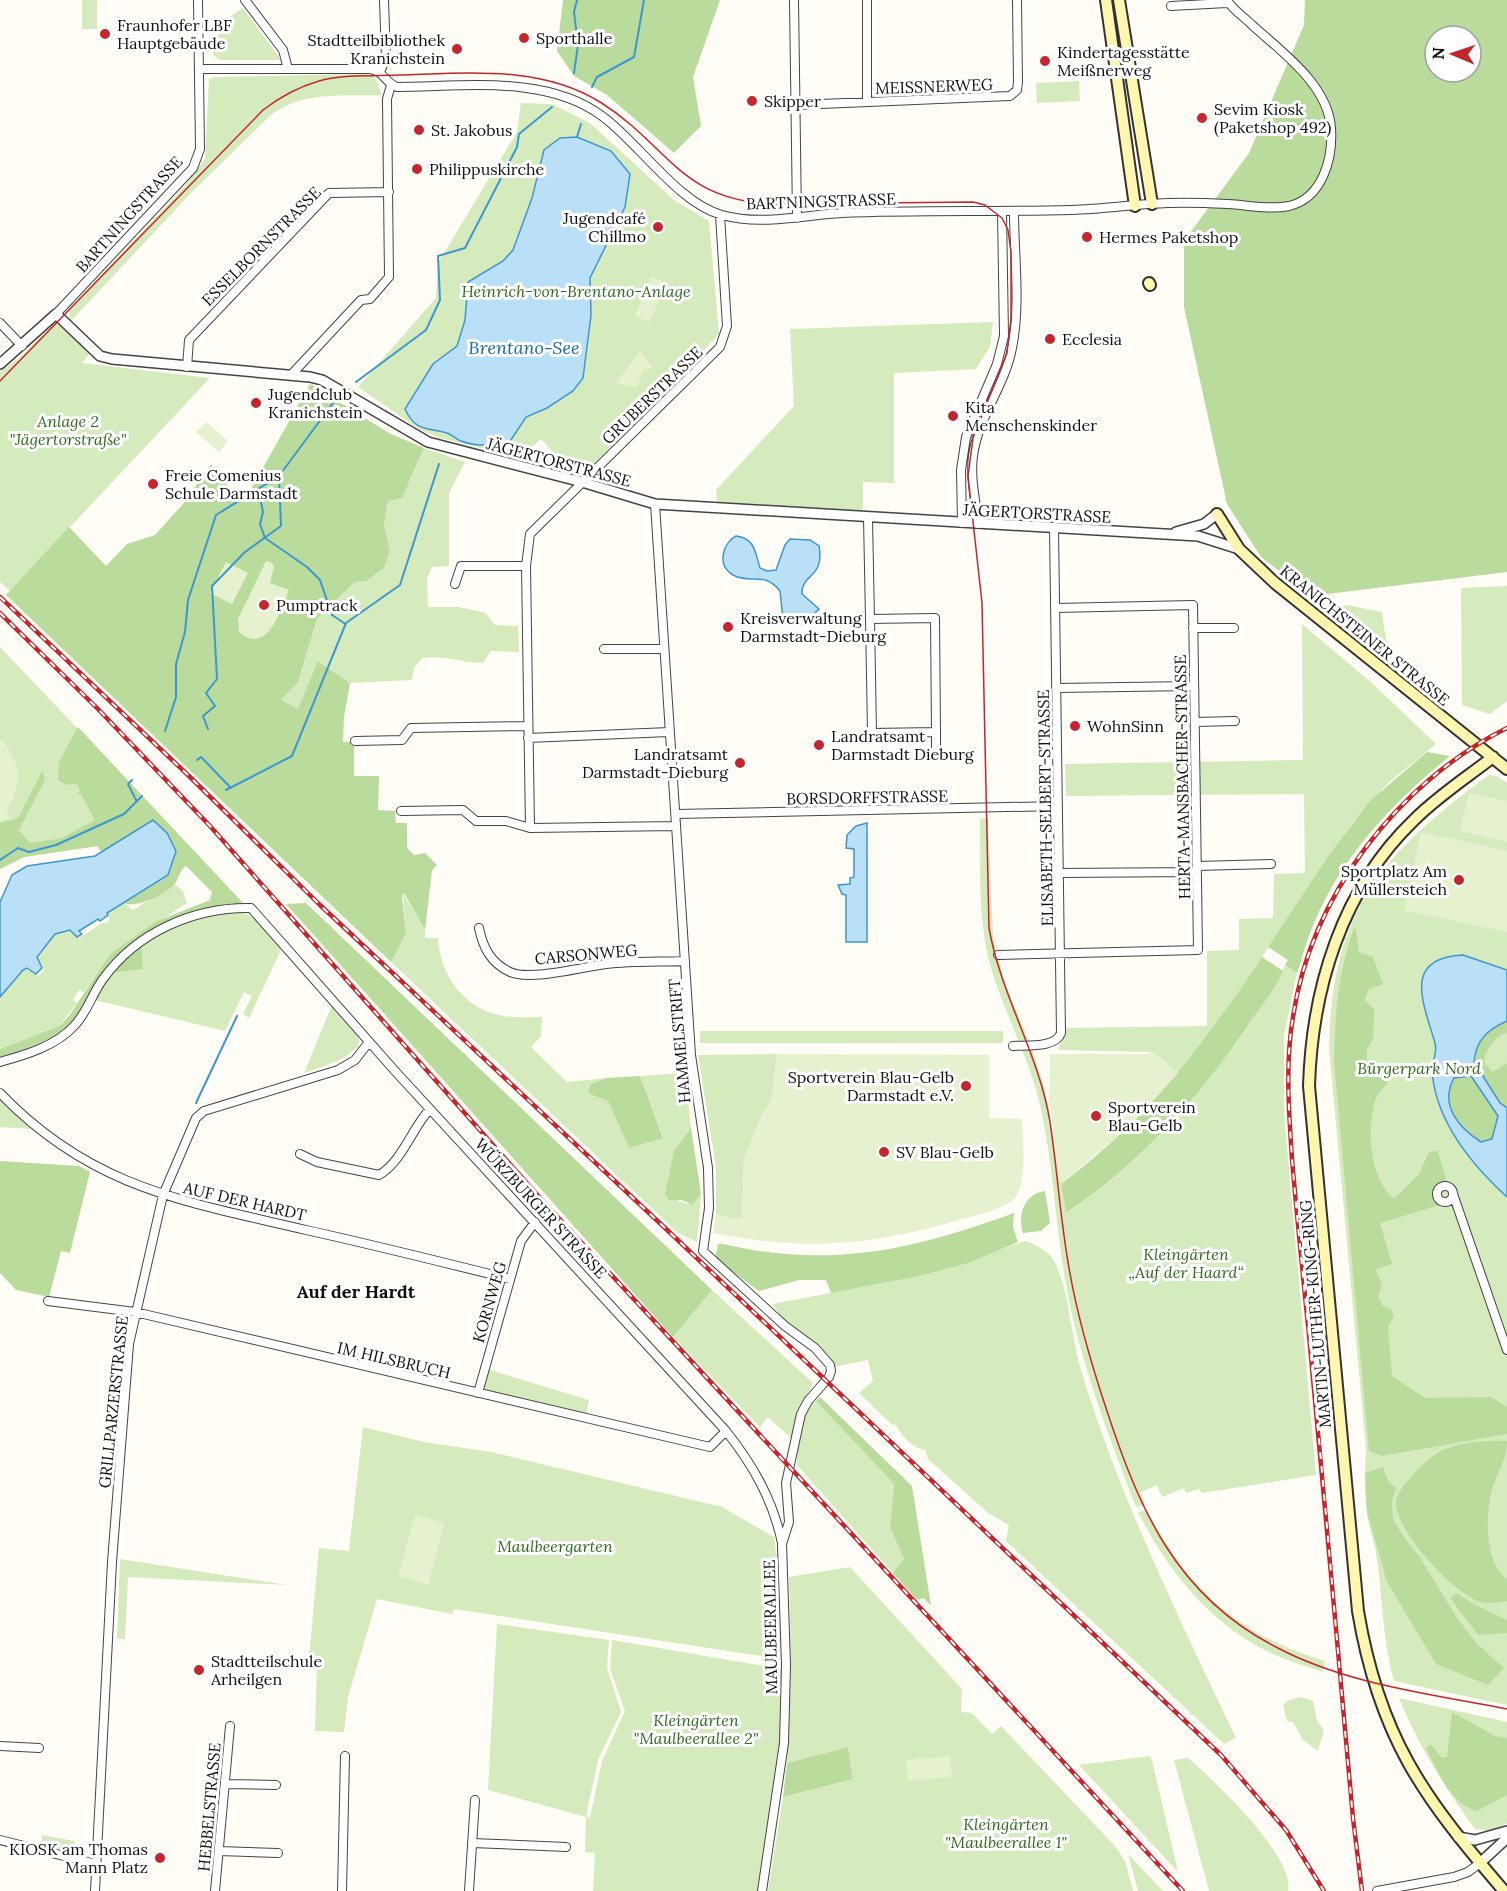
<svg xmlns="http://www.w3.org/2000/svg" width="1507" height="1891" font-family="Lora,serif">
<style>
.green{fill:#d5ebbd}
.forest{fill:#b9dc9c;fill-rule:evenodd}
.pitch{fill:#e6f2cf}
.water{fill:#b9e0f7;stroke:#3f96cf;stroke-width:1.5;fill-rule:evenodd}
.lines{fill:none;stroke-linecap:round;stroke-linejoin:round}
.stream{stroke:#3f96cf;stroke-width:2}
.minor-casing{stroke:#444;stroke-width:10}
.tertiary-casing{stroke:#444;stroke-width:12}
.secondary-casing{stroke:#333;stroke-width:14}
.minor{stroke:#fff;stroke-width:8}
.tertiary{stroke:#fff;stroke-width:9}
.secondary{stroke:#fff6b0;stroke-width:10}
.tram{stroke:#c4262e;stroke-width:1.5}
.rail-casing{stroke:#c4262e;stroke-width:4.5}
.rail{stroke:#fff;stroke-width:2;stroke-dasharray:7;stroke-linecap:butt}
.poi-dot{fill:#c4262e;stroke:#fff;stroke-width:2}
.labels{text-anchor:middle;stroke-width:6;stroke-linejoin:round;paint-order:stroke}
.poi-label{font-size:16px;fill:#111;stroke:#fff;text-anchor:start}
.street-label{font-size:16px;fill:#111;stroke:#fff}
.park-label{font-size:16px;font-style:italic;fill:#2f6b1f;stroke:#fff}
.water-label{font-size:18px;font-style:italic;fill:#1768a6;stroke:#fff}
.neighbourhood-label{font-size:18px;font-weight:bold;fill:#111;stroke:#fff}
</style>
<rect width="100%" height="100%" fill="#fffdf5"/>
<path class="green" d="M82,0H97V29H82Z
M243,8L281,60H220L213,55L215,27Z
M366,74L375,77L382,95C345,96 303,91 272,114L191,193L70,322L69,309L184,187L205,159L209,79L215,77Z
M1079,81L1080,101L1037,103L1036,83Z
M521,103L552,104L590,123L674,200L709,221L719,334L589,469L581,473L548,465L554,453L541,439L520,458L437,437L419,429L358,387L436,298L438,263L517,132Z
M993,322L990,347L976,369L894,373V483L863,482V511L717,502L716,490L794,406L790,329Z
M54,324L62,326L90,353L82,363L210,378L10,591L0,582V372L18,359Z
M424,448L465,462L449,493V566L432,567L427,578L428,607H459L486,613L495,625L518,626L519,652L491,651L483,663C459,663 448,655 422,658L414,668L412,680L350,683L319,661L298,709L281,700L298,682L317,619L355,582L366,581L390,551L384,525L388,501L410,481Z
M1507,586V701L1490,714L1462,705L1461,588Z
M1347,605L1382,612L1389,661L1323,609Z
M1302,624L1373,684L1436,744L1388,783L1352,824L1213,1029L1178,1073L1152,1052L1058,1050L1067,1028L1207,1026V951L1239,950V919L1273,918L1274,874L1305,873L1304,794L1066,796L1065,764L1303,760Z
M0,647L157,812L98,846L24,857L0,869Z
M1489,775L1497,776L1507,783V1705L1394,1681C1382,1639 1383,1596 1376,1553C1374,1539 1368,1526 1367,1513C1364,1491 1365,1470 1366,1448L1329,1048C1332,909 1382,854 1489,775Z
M988,818L993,935L1005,983L1033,1051L1046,1093L1066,1213C1141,1165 1203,1093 1252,1020C1264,1002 1277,985 1285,965L1297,973L1284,1036V1113L1316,1475L1202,1493L1199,1489L1186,1493L1184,1488L1162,1497L1157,1485L1141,1492L1145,1505L1136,1507C1109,1436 1081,1365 1067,1290C1055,1229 1054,1165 1040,1105C1029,1056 1003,1012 990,964C977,917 981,866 980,819Z
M175,884L183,891L187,903L110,954L84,992L79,990L73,1000L77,1003L59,1026L0,1049V997L23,970L27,968L38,976L44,970L37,958L55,934L70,930L79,938L102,923H106L110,919L107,913L124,903L133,910Z
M403,893L425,930V938H438C440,976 465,1010 504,1016C516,1018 530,1017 542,1017L541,1036L531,1047L567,1082L606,1078L591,1084L608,1101L629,1148L663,1137L640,1076L685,1073L691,1128L674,1151L678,1201L691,1205L701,1194L697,1242L678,1233L391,962L406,934Z
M222,911C259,911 259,923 281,950L249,1018L243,1014L252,996L244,992L225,1031L95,1000L112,973L143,969L142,946C168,929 192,919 222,911Z
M332,1005C340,1014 351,1023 357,1033C370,1054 317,1069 304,1073Z
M700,1031H1003V1043H700Z
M777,1054L772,1099L763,1113L744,1159L742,1218L733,1219L716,1214V1167L698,1055Z
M0,1097L33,1129L0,1127Z
M1025,1241C1039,1245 1053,1254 1058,1269C1070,1300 1071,1336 1080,1367C1119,1496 1178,1616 1236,1738L1224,1744L1006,1541L1009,1525L988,1513L928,1459L925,1450C914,1449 900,1435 896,1425L891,1424L859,1393L873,1381L868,1360L834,1367L815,1343L787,1324L772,1304L915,1277Z
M712,1290L813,1383L801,1406L791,1438L768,1417L760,1427L673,1337Z
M487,1369L589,1400L586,1415L487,1391L483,1386Z
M816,1401L894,1484L890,1527L904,1559L893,1573L797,1465C798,1446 797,1411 816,1401Z
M363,1427L424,1442L491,1452L722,1507L774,1537L779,1573L780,1659L454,1609L452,1614L377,1599L348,1697L344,1732L315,1731L317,1661L309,1658L319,1548L349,1551Z
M1147,1510C1189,1590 1238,1635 1325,1661L1323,1672C1309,1667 1294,1663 1280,1657C1215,1630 1169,1574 1138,1512Z
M120,1559L287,1585L128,1577L125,1639H117Z
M850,1567L962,1689L961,1712L972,1713L992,1734L1001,1726L1115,1846L1125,1861L1133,1891H768L783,1797L853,1779L848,1747L787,1763L791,1665L789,1577Z
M497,1624L609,1640L607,1668L621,1712L598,1760L586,1816L590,1818L602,1761L625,1711L610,1668L612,1640L781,1669L780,1743L758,1891H593L595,1853L585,1852L586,1817L488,1790Z
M1301,1697L1313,1701L1317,1721L1324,1730L1318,1751L1303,1740L1293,1722L1287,1721L1283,1705L1289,1700Z
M1399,1698L1507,1722V1823L1486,1835L1485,1830L1475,1829C1444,1787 1419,1746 1399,1698Z
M1150,1756L1152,1760L1178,1872L1079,1765Z
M1188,1758C1213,1779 1296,1858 1288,1891H1209L1174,1760Z
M42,1835L74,1841L79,1854L42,1846Z
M1128,1854L1163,1891H1138Z"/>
<path class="forest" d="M563,0H720L693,77L701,126L674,153L607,95L574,76L557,51Z
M1305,0H1507V572L1311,596L1261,557L1227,504L1184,307V241L1249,153L1304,25ZM1435,36H1471V72H1435Z
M310,384L389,433L424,448L402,498L388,501L384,525L390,551L384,568L366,581L355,582L317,619L298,682L281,700L298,709L318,661L350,683L344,717L343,742H354V776H379L378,810L395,811L396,823H407V848L414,855L425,853L437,865L432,870L425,930L404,893L402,896L406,934L391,962L6,595L69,527L106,566L127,544L155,535L183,504L211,464L232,491L251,489Z
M78,727L244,904C205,904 171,917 139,940L142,946L143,969L112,973L72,1024L57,1036L0,1059V1049L59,1026L69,1016L110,954L157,921L210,900L212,892L186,866C179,871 180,875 176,882C169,893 136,909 124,903L168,876L153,820L102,853L97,846L24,857L0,869V823L18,818L41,773L43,772L45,780L19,830L30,843L62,838L95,820L81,794H77L80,791L77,783L67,785L58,780L59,762Z
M1427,752L1450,756C1395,800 1343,855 1315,921C1307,938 1303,956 1297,973L1285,965L1288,960L1268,947L1329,855L1370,801Z
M306,903L712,1290L673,1337L286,904Z
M1355,925L1359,952L1373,957L1383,984L1368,990L1365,1000L1374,1009L1373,1040L1367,1049V1061L1386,1072L1387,1084C1383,1088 1378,1093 1376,1098C1366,1129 1369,1177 1394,1199L1419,1174L1429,1152L1438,1151L1447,1183L1434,1188L1439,1205L1380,1223L1392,1264L1376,1269L1382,1285L1378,1297L1383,1306L1391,1309L1394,1317L1388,1326L1392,1376L1425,1398L1491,1397L1507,1407V1434L1381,1456L1369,1451L1334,1061C1335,1011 1338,972 1355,925Z
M1262,957L1283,971C1276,988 1262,1005 1251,1021C1202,1095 1140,1164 1066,1213L1061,1184C1148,1119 1202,1046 1262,957Z
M1507,1021V1032C1494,1039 1487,1046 1484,1061L1492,1072L1507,1063V1108L1500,1103L1474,1062L1476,1045L1491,1029Z
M640,1076L663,1138L629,1148L608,1101L588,1093L591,1084L606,1078Z
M1471,1076L1498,1116L1492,1139L1481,1142C1459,1127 1439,1105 1454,1078Z
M691,1128L701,1194L692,1205L682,1200H669L665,1195L674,1151Z
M0,1161L79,1166L90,1172L70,1253L61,1251L49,1297L16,1290L0,1273Z
M1045,1191L1050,1223L1041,1231L1023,1233C1017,1215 1025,1193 1045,1191Z
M1014,1213L1013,1227L1018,1242L968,1263L915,1277L831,1293L826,1280H799L759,1291L715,1259L718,1244H723C830,1269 913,1250 1014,1213Z
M820,1397L912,1486L931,1606L924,1598L917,1600L893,1573L904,1559L890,1527L894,1484L816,1401Z
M1507,1441C1507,1459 1499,1469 1493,1486C1485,1511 1484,1563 1507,1579V1601C1498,1602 1488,1605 1480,1602C1453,1593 1396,1531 1396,1503C1396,1488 1429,1456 1443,1450C1461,1442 1488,1440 1507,1441Z
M1383,1467L1388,1481L1396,1488L1392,1500L1393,1519L1401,1533L1421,1559L1455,1615L1477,1644L1504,1668L1488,1685L1436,1664L1387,1582L1367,1512L1365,1473Z
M1457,1593L1475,1605L1507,1620V1633L1478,1635L1450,1598Z
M1452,1712L1495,1736L1507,1738V1795L1477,1811C1451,1805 1437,1770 1426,1748L1431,1744L1441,1757H1447Z
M848,1747L853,1779L783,1797L787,1763Z"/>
<path class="pitch" d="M651,276L666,283L650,322L635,316Z
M640,351L652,367L643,371L637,387L616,383Z
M206,422L228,441L219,452L196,432Z
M266,561L272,563L274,567L270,583L289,590C280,611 268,656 239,632L238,619Z
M226,562L248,573L232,604L210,593Z
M0,739C21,759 23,785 7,809L10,818L0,821Z
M1469,793L1507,801V842L1460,831Z
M1421,832L1507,851V932L1404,910Z
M1152,1051L1178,1073L1130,1126L1061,1184L1049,1102L1050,1054H1148Z
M777,1054L989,1055V1118L1022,1119C1023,1139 1028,1186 1013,1200C1001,1210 977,1215 962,1219C873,1246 804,1251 713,1233L716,1214L733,1219L742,1218L744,1159L763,1113L772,1099Z
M415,1515L444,1523L428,1585L398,1576Z
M950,1756L952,1777L908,1781L906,1760Z"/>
<path class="water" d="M577,137L611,151L630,174L625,207L590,278L591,315L583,378L573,391L547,408L526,417L509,443C493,446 477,447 461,441C457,440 453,435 447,433C428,427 416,433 405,409L433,364L457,346L465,320L468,282L503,261L513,250L532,198L544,150L560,138Z
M736,536C755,538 755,552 760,568L767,571L776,570L785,545L790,539L810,540L819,546C825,579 801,573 802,594L819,609L804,624L789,626L783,619L780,591C763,570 751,585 733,575C716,565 723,543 736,536Z
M153,820L167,833L176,851L168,875L107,913L108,915L100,921L98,919L79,931L82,934L77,937L70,930L55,934L37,957L42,968L36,974L27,968L23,970L0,997V902L12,875L27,866L95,856Z
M867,823V942H846V895L842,894L838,885L850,884V878L854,877V849L846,848L847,835L856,826Z
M1463,955L1507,970V1021C1487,1030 1476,1040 1474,1062L1500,1103L1507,1108V1197C1472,1165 1435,1120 1432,1070C1432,1061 1438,1052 1435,1043C1423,1002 1402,958 1463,955ZM1471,1076L1498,1116L1492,1139L1481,1142C1459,1128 1439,1105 1454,1078Z"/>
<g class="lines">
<path class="stream" d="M574,73L578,45L574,12L577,0
M592,87L597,77L634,57L644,0
M577,137L581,124
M356,382L426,330L440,300L438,256L465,248L517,147L519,134L552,107
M258,489L263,512L260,524L265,538L307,567L320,580L332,615L344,623
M208,729L203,716L215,706L206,693L217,679L212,586L245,552L281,526L279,476L336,399
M165,731L176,697V664L185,632L188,600L216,515L279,476
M197,760L201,757L231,788
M132,780L128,784L136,800
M226,790L292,756L346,623L400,585L439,464
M0,860L18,848L29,852L56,845L124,814L142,796
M196,1103L237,1016"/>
<g class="minor-casing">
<path id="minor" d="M245,0L283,50L288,69
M794,0L797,218
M1171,6L1227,3
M199,69H370C384,71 385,83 397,87C462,87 546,74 602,116C638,142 678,203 722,215C761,226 803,215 842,213C919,210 995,212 1072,210C1104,209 1136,204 1168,203C1188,202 1209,203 1228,204C1248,205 1269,210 1289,206C1323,198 1333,158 1331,128C1328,85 1282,52 1252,25C1244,17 1232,9 1227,0
M380,72L386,58L384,0
M867,102V0
M797,105L1010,96L1017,90L1018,82L1017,0
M56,314L193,168L200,149L198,0
M0,323L22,346
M187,367L189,340L329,193L389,192
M291,375L361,300L370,299L389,277L387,99L391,85
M655,504L691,1055L708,1168L709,1208L703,1251L785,1326L815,1348L830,1365L831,1371L829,1377L808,1401L801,1414L786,1483L789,1522L782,1544L786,1665L784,1743L762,1891
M868,518L870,619
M962,523L961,470L966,437L997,364L1004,336L1002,211
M978,524C976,501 970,479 973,456C978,417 1005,386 1012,348C1021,304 1014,255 1014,211
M455,584L461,566H526
M1193,628H1234
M604,649H663
M1056,688L1194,686
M1195,722L1235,721
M936,732L872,733L870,619L935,618L936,732V750
M528,738L669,732
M355,741L402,740L411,728L528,726
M401,811L463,810L476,821H506L530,828L676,826
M676,814L1058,806
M530,828L526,566L530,534L720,347L727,326L720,215
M1197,866L1271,864
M1059,873L1197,872
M479,928C483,948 491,963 510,972C530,981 583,967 606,964C632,961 659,962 685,961
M998,955L1198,950L1193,605L1055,608
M1013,1046C1027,1045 1056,1048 1061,1033L1054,528
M0,1062C25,1055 56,1046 74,1026C87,1013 92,994 103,979C137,932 194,907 251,908L395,1071L726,1431C753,1465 773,1500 782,1543
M0,1093C91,1188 184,1201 306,1230C374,1245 442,1262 510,1279
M300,1154L317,1162L379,1175C402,1162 412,1128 430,1109
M1437 1194a8 8 0 1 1 16 0a8 8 0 1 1-16 0Z
M1453,1194L1507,1350
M48,1301L135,1312L710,1447L726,1431
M478,1393L521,1241L535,1222
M0,1746L39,1748
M225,1784L276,1785
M0,1840L96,1864
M472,1843L566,1847
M219,1851L278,1853
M95,1891L112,1562L129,1344L163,1195L196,1118L204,1111L338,1070L355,1060L369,1042
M215,1891L230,1726
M342,1891L345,1756
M469,1891L475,1800
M1377,1891L1454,1877L1468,1872L1480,1863"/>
</g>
<g class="tertiary-casing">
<path id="tertiary" d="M0,364L56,314L100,356L112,359L310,377L322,380L428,442L582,482L655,504L1198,536L1239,549
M1176,532L1204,524L1217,514
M1458,1837L1475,1840L1507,1831
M1480,1863L1507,1838"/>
</g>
<g class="secondary-casing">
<path id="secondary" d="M1106,0L1135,206
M1119,0L1152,204
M1149,283L1150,285
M1217,514L1239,549L1275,583L1507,769
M1493,757C1466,778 1438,796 1414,820C1342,889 1312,988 1309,1086L1358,1611C1379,1737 1423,1797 1504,1891"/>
</g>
<use href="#minor" class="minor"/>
<use href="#tertiary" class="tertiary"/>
<use href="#secondary" class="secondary"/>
<path class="tram" d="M0,381L263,110C280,97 298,87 319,81C345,74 374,76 400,75C467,73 541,65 600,102C669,145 679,201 775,204L973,202L985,205L1002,218L1008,230L1011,252V319L1007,353L973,438L968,476L982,603L989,928C1001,996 1039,1054 1050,1122C1057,1168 1060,1215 1068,1262C1076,1312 1090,1360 1106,1408C1139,1509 1176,1596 1276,1647C1345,1684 1431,1694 1507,1709"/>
<g class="rail-casing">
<path id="rail" d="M0,597L189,776L320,905L664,1227L1221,1755L1286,1830L1324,1891
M0,613L98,709L210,826L541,1199L1183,1891
M1362,1891L1353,1818C1338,1657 1325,1496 1309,1335C1303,1276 1297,1218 1292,1159C1289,1112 1285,1064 1293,1017C1311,896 1398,782 1507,728"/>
</g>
<use href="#rail" class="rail"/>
</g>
<g class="poi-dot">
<circle cx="105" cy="34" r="6"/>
<circle cx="524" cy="38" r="6"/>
<circle cx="457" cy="49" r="6"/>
<circle cx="1045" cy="61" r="6"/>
<circle cx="752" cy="101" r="6"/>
<circle cx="1202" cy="118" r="6"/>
<circle cx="419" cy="130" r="6"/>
<circle cx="417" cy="169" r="6"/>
<circle cx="658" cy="227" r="6"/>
<circle cx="1087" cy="237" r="6"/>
<circle cx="1050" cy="339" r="6"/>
<circle cx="256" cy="403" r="6"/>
<circle cx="953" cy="416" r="6"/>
<circle cx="153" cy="484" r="6"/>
<circle cx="264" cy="605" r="6"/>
<circle cx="728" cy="627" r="6"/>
<circle cx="1075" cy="726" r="6"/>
<circle cx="819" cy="745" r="6"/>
<circle cx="740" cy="763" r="6"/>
<circle cx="1459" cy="880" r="6"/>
<circle cx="966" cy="1086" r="6"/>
<circle cx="1096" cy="1116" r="6"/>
<circle cx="884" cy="1152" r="6"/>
<circle cx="199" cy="1670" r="6"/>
<circle cx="160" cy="1858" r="6"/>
</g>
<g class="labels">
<g class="poi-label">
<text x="117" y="31">Fraunhofer LBF<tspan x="117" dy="18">Hauptgebäude</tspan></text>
<text x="536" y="44">Sporthalle</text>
<text x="445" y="46" text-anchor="end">Stadtteilbibliothek<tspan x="445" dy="18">Kranichstein</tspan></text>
<text x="1057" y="58">Kindertagesstätte<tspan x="1057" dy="18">Meißnerweg</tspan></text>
<text x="764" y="107">Skipper</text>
<text x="1214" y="115">Sevim Kiosk<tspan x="1214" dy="18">(Paketshop 492)</tspan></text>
<text x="431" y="136">St. Jakobus</text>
<text x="429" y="175">Philippuskirche</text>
<text x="646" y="224" text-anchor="end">Jugendcafé<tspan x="646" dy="18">Chillmo</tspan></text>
<text x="1099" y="243">Hermes Paketshop</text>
<text x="1062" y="345">Ecclesia</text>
<text x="268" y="400">Jugendclub<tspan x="268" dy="18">Kranichstein</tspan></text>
<text x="965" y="413">Kita<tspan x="965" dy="18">Menschenskinder</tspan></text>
<text x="165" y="481">Freie Comenius<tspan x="165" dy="18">Schule Darmstadt</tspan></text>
<text x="276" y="611">Pumptrack</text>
<text x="740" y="624">Kreisverwaltung<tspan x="740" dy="18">Darmstadt-Dieburg</tspan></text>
<text x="1087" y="732">WohnSinn</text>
<text x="831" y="742">Landratsamt<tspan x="831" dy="18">Darmstadt Dieburg</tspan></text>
<text x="728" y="760" text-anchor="end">Landratsamt<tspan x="728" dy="18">Darmstadt-Dieburg</tspan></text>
<text x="1447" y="877" text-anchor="end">Sportplatz Am<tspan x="1447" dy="18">Müllersteich</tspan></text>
<text x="954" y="1083" text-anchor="end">Sportverein Blau-Gelb<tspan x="954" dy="18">Darmstadt e.V.</tspan></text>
<text x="1108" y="1113">Sportverein<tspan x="1108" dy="18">Blau-Gelb</tspan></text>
<text x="896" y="1158">SV Blau-Gelb</text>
<text x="211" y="1667">Stadtteilschule<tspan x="211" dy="18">Arheilgen</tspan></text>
<text x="148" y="1855" text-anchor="end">KIOSK am Thomas<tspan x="148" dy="18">Mann Platz</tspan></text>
</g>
<g class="street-label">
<text transform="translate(934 86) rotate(-2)" y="6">MEISSNERWEG</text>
<text transform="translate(821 201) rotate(-2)" y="6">BARTNINGSTRASSE</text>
<text transform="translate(129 214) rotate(-48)" y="6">BARTNINGSTRASSE</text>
<text transform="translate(261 246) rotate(-45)" y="6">ESSELBORNSTRASSE</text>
<text transform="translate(652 395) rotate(-44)" y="6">GRUBERSTRASSE</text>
<text transform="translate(559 462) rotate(15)" y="6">JÄGERTORSTRASSE</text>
<text transform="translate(1037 513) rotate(3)" y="6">JÄGERTORSTRASSE</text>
<text transform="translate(1365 635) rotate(39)" y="6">KRANICHSTEINER STRASSE</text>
<text transform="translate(1182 777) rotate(-91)" y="6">HERTA-MANSBACHER-STRASSE</text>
<text transform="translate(867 797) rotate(-1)" y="6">BORSDORFFSTRASSE</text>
<text transform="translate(1045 808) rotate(-91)" y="6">ELISABETH-SELBERT-STRASSE</text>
<text transform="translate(586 954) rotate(-5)" y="6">CARSONWEG</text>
<text transform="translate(679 1041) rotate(-95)" y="6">HAMMELSTRIFT</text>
<text transform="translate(245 1201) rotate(13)" y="6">AUF DER HARDT</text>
<text transform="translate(541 1208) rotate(47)" y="6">WÜRZBURGER STRASSE</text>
<text transform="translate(489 1302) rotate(-74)" y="6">KORNWEG</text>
<text transform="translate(1315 1314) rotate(-95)" y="6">MARTIN-LUTHER-KING-RING</text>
<text transform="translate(394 1360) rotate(13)" y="6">IM HILSBRUCH</text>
<text transform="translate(113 1402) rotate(-84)" y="6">GRILLPARZERSTRASSE</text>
<text transform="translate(770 1627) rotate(-91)" y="6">MAULBEERALLEE</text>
<text transform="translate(209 1807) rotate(-85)" y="6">HEBBELSTRASSE</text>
</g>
<g class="park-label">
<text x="576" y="297">Heinrich-von-Brentano-Anlage</text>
<text x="68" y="427">Anlage 2<tspan x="68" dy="18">"Jägertorstraße"</tspan></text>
<text x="1419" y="1074">Bürgerpark Nord</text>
<text x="1186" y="1260">Kleingärten<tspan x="1186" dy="18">„Auf der Haard“</tspan></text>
<text x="555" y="1552">Maulbeergarten</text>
<text x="696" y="1726">Kleingärten<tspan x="696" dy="18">"Maulbeerallee 2"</tspan></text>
<text x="1006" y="1830">Kleingärten<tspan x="1006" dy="18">"Maulbeerallee 1"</tspan></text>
</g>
<g class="water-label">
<text x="524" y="354">Brentano-See</text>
</g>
<g class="neighbourhood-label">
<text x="356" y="1298">Auf der Hardt</text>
</g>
</g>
<g transform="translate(1453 54) rotate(272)"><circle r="28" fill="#ffffff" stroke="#a0a0a0" stroke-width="1.5"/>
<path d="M0-4.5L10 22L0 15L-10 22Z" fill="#c4262e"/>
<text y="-9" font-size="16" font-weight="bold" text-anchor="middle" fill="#111111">N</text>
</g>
</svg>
